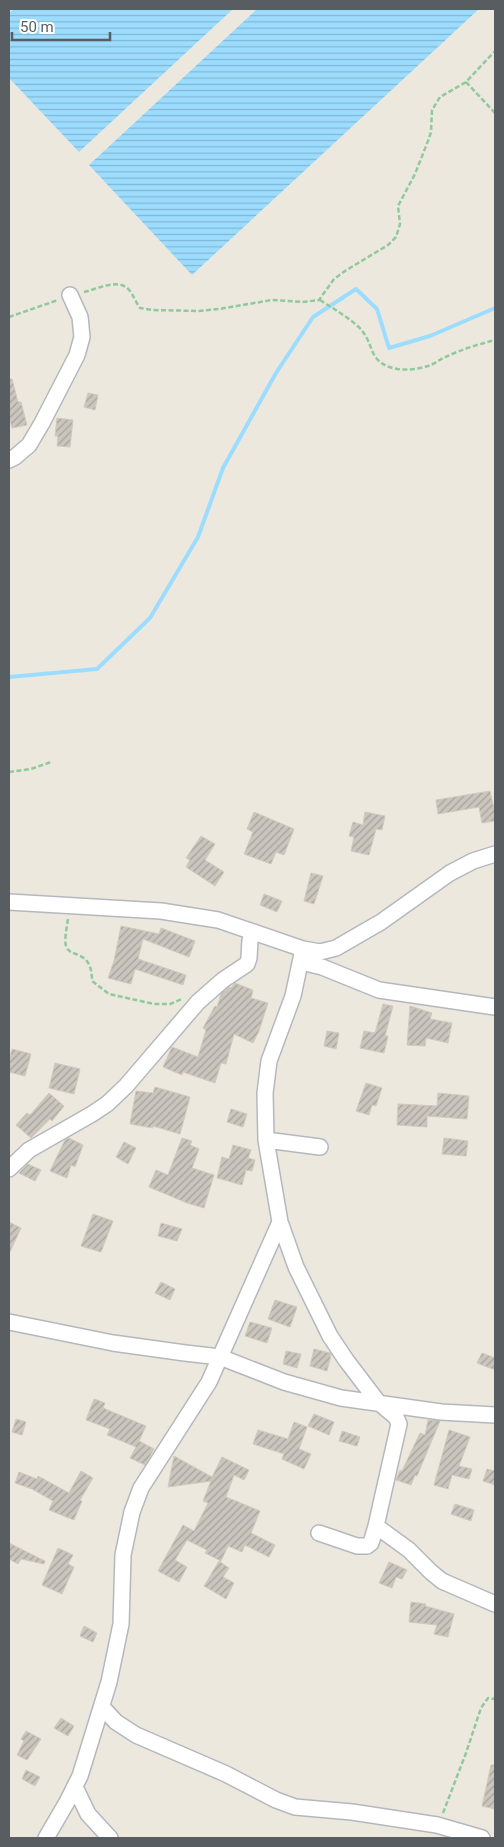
<svg xmlns="http://www.w3.org/2000/svg" width="504" height="1847" font-family="Roboto,sans-serif">
<style>
.water{fill:url(#water-rules)}
.lines{fill:none;stroke-linecap:round;stroke-linejoin:round}
.stream{stroke:#9cddff;stroke-width:4}
.building{fill:url(#building-hatch);stroke:#d2c9bc}
.street-casing{stroke:#b4b8bd;stroke-width:18}
.path{stroke:#90c99b;stroke-width:2.5;stroke-dasharray:5 2.5;stroke-linecap:butt}
.street{stroke:#fff;stroke-width:15}
</style>
<defs>
<pattern id="water-rules" width="6" height="5" patternUnits="userSpaceOnUse" patternTransform="scale(1.25)"><rect width="6" height="5" fill="#9cddff"/><path d="M0 2.5h6" fill="none" stroke="#82b6d2"/></pattern>
<pattern id="building-hatch" width="6" height="6" patternUnits="userSpaceOnUse" patternTransform="scale(1.25)"><rect width="6" height="6" fill="#cac5bd"/><path d="M-1 1l2-2M0 6l6-6M5 7l2-2" fill="none" stroke="#a7a39d"/></pattern>
</defs>
<rect width="100%" height="100%" fill="#ede8de"/>
<path class="water" d="M14,9H233L79,152L9,78V13Z
M257,9H479L192,275L89,165Z"/>
<g class="lines">
<path class="stream" d="M9,677L97,669L150,618L198,537L223,468L276,373L313,317L356,289L377,309L389,348L430,336L495,308"/>
</g>
<path class="building" d="M9,379H12L18,402H21L27,425L12,428L9,416Z
M88,393L98,395L95,410L84,407Z
M57,418L73,420L70,447L57,446L58,436H55Z
M490,791L494,809H495V821L482,823L479,807L438,814L436,800Z
M254,812L294,829L284,855L276,852L271,864L244,854L253,832L247,829Z
M365,812L385,816L382,830L376,829L369,855L351,851L354,837L349,836L353,822L363,825Z
M201,836L215,844L205,860L224,872L215,886L186,867L190,860L186,858Z
M311,873L323,876L314,904L304,901Z
M264,894L282,901L277,912L260,905Z
M121,926L159,934L161,928L195,941L189,957L143,939L138,959L186,975L183,985L135,969L131,984L108,978L114,961Z
M235,983L253,990L251,998L268,1003L259,1031L253,1043L234,1034L226,1064L221,1063L215,1083L183,1072L182,1075L163,1067L172,1047L198,1057L206,1030L203,1028L215,1006L217,1007L221,994L229,987L231,988Z
M383,1004L393,1006L385,1036H388L384,1053L360,1048L364,1031L375,1033Z
M410,1006L432,1013L430,1019L452,1023L448,1043L426,1038L425,1046L407,1045Z
M327,1031L339,1033L336,1049L324,1046Z
M12,1049L31,1054L25,1076L9,1072V1061Z
M55,1063L80,1069L74,1094L49,1088Z
M366,1083L382,1088L376,1106L372,1105L369,1115L356,1111Z
M155,1087L190,1097L180,1134L153,1126V1128L130,1124L136,1091L153,1093Z
M49,1093L64,1106L52,1121L50,1119L31,1138L16,1125L27,1113L30,1115Z
M438,1093L469,1096L467,1119L427,1116V1127L397,1125L398,1104L437,1106Z
M231,1109L247,1114L243,1127L227,1122Z
M69,1138L83,1145L75,1167L71,1165L67,1178L50,1171L65,1140Z
M182,1138L192,1141L190,1145L199,1149L192,1168L214,1175L204,1208L187,1203L149,1187L156,1170L168,1175Z
M444,1138L468,1141L466,1156L442,1154Z
M124,1142L136,1148L128,1164L116,1157Z
M233,1145L251,1150L248,1158L255,1160L252,1171L246,1170L242,1185L217,1178L222,1157L229,1159Z
M28,1164L41,1170L35,1181L19,1173Z
M93,1214L113,1221L101,1252L81,1246Z
M9,1222L21,1228L9,1254Z
M161,1223L182,1229L177,1241L158,1236Z
M161,1282L175,1289L170,1300L155,1293Z
M275,1300L297,1307L290,1327L268,1319Z
M250,1322L272,1328L267,1343L245,1336Z
M314,1349L330,1353L331,1355L327,1371L310,1366Z
M286,1351L301,1354L297,1368L283,1364Z
M482,1353L495,1358V1370L477,1363Z
M94,1399L105,1403L103,1408L146,1426L139,1441L154,1449L145,1465L130,1458L136,1447L107,1435L110,1429L86,1420Z
M314,1414L334,1422L329,1435L308,1426Z
M16,1419L26,1422L22,1435L12,1432Z
M428,1420L440,1421L417,1476L415,1475L411,1485L396,1480L400,1470L402,1471L420,1433L425,1435Z
M294,1422L307,1427L299,1449L311,1454L304,1469L282,1459L284,1454L253,1444L258,1430L288,1439Z
M449,1430L470,1437L459,1466L472,1469L469,1479L452,1475L448,1489L434,1485Z
M342,1431L360,1437L357,1446L339,1441Z
M174,1456L212,1477L222,1457L249,1470L244,1480L234,1475L226,1497L260,1511L251,1533L275,1545L269,1557L245,1545L242,1552L228,1546L221,1561L205,1553L207,1550L187,1540L175,1560L187,1567L179,1582L158,1571L183,1525L194,1531L208,1503L203,1501L211,1481L168,1487Z
M487,1469L495,1471V1485L483,1481Z
M81,1471L93,1478L80,1500L82,1501L74,1520L49,1510L53,1501L32,1489L15,1483L19,1472L37,1479L38,1476L69,1493Z
M455,1504L474,1510L471,1521L451,1514Z
M9,1543L45,1561L44,1564L21,1559L18,1564L9,1559Z
M58,1548L73,1555L68,1564L74,1567L62,1594L42,1585Z
M219,1561L229,1568L223,1577L234,1583L226,1599L204,1586Z
M389,1562L407,1570L402,1579L396,1577L392,1588L379,1583Z
M411,1602L426,1604L425,1606L454,1614L448,1637L434,1634L437,1625L409,1622Z
M84,1626L97,1633L93,1642L80,1636Z
M61,1718L74,1726L68,1736L54,1728Z
M26,1731L41,1739L27,1760L17,1755L24,1741L21,1739Z
M491,1765H495V1809L482,1806Z
M26,1770L40,1777L35,1786L22,1779Z"/>
<g class="lines">
<g class="street-casing">
<path id="street" d="M9,460L15,457L29,445L42,423L77,355L82,337L80,317L70,295
M9,902L161,911L218,920L303,949L320,952L336,948L381,922L450,873L473,861L495,854
M303,949L293,996L269,1061L265,1093L266,1140L280,1222L296,1267L330,1336L346,1360L378,1402L396,1417L399,1424L376,1526L371,1543L367,1546H357L319,1533
M301,962L322,967L379,990L495,1007
M266,1140L320,1147
M9,1169L29,1150L92,1114L107,1104L126,1086L198,1002L223,980L247,964L249,958L250,940L254,932
M9,1322L113,1343L185,1353L220,1357L284,1382L341,1398L441,1412L495,1415
M376,1526L409,1550L431,1572L442,1581L495,1604
M102,1707L116,1722L136,1735L226,1774L276,1800L295,1807L352,1812L437,1825L482,1838
M75,1787L88,1814L110,1838
M46,1838L67,1802L80,1776L109,1682L121,1624L123,1555L132,1512L141,1488L209,1382L280,1222"/>
</g>
<path class="path" d="M466,82L495,113
M84,292C97,289 120,277 130,291C134,296 136,303 140,308L152,310L199,311L219,309L272,300L303,302L319,300L334,279L345,271L388,245L396,237L400,224L398,206L415,174L428,141L431,132L432,110L440,97L466,82L495,51
M320,300C332,308 359,323 365,335C370,342 371,352 377,359C390,373 414,371 431,365C437,362 442,358 448,356C462,349 480,344 495,340
M9,317L58,300
M9,772L31,769L51,762
M68,919C67,927 64,939 66,946C70,959 92,948 92,981L109,994L154,1004H170L182,999
M443,1813L466,1753L481,1708L488,1698L495,1699"/>
<use href="#street" class="street"/>
</g>
<rect width="504" height="1847" fill="none" stroke="#575d61" stroke-width="20"/>
<path d="M12 32v8h98v-8" fill="none" stroke="#575d61" stroke-width="2.5"/>
<text x="20" y="32" font-size="15" fill="#575d61" stroke="#ffffff" stroke-width="4" paint-order="stroke">50 m</text>
</svg>
